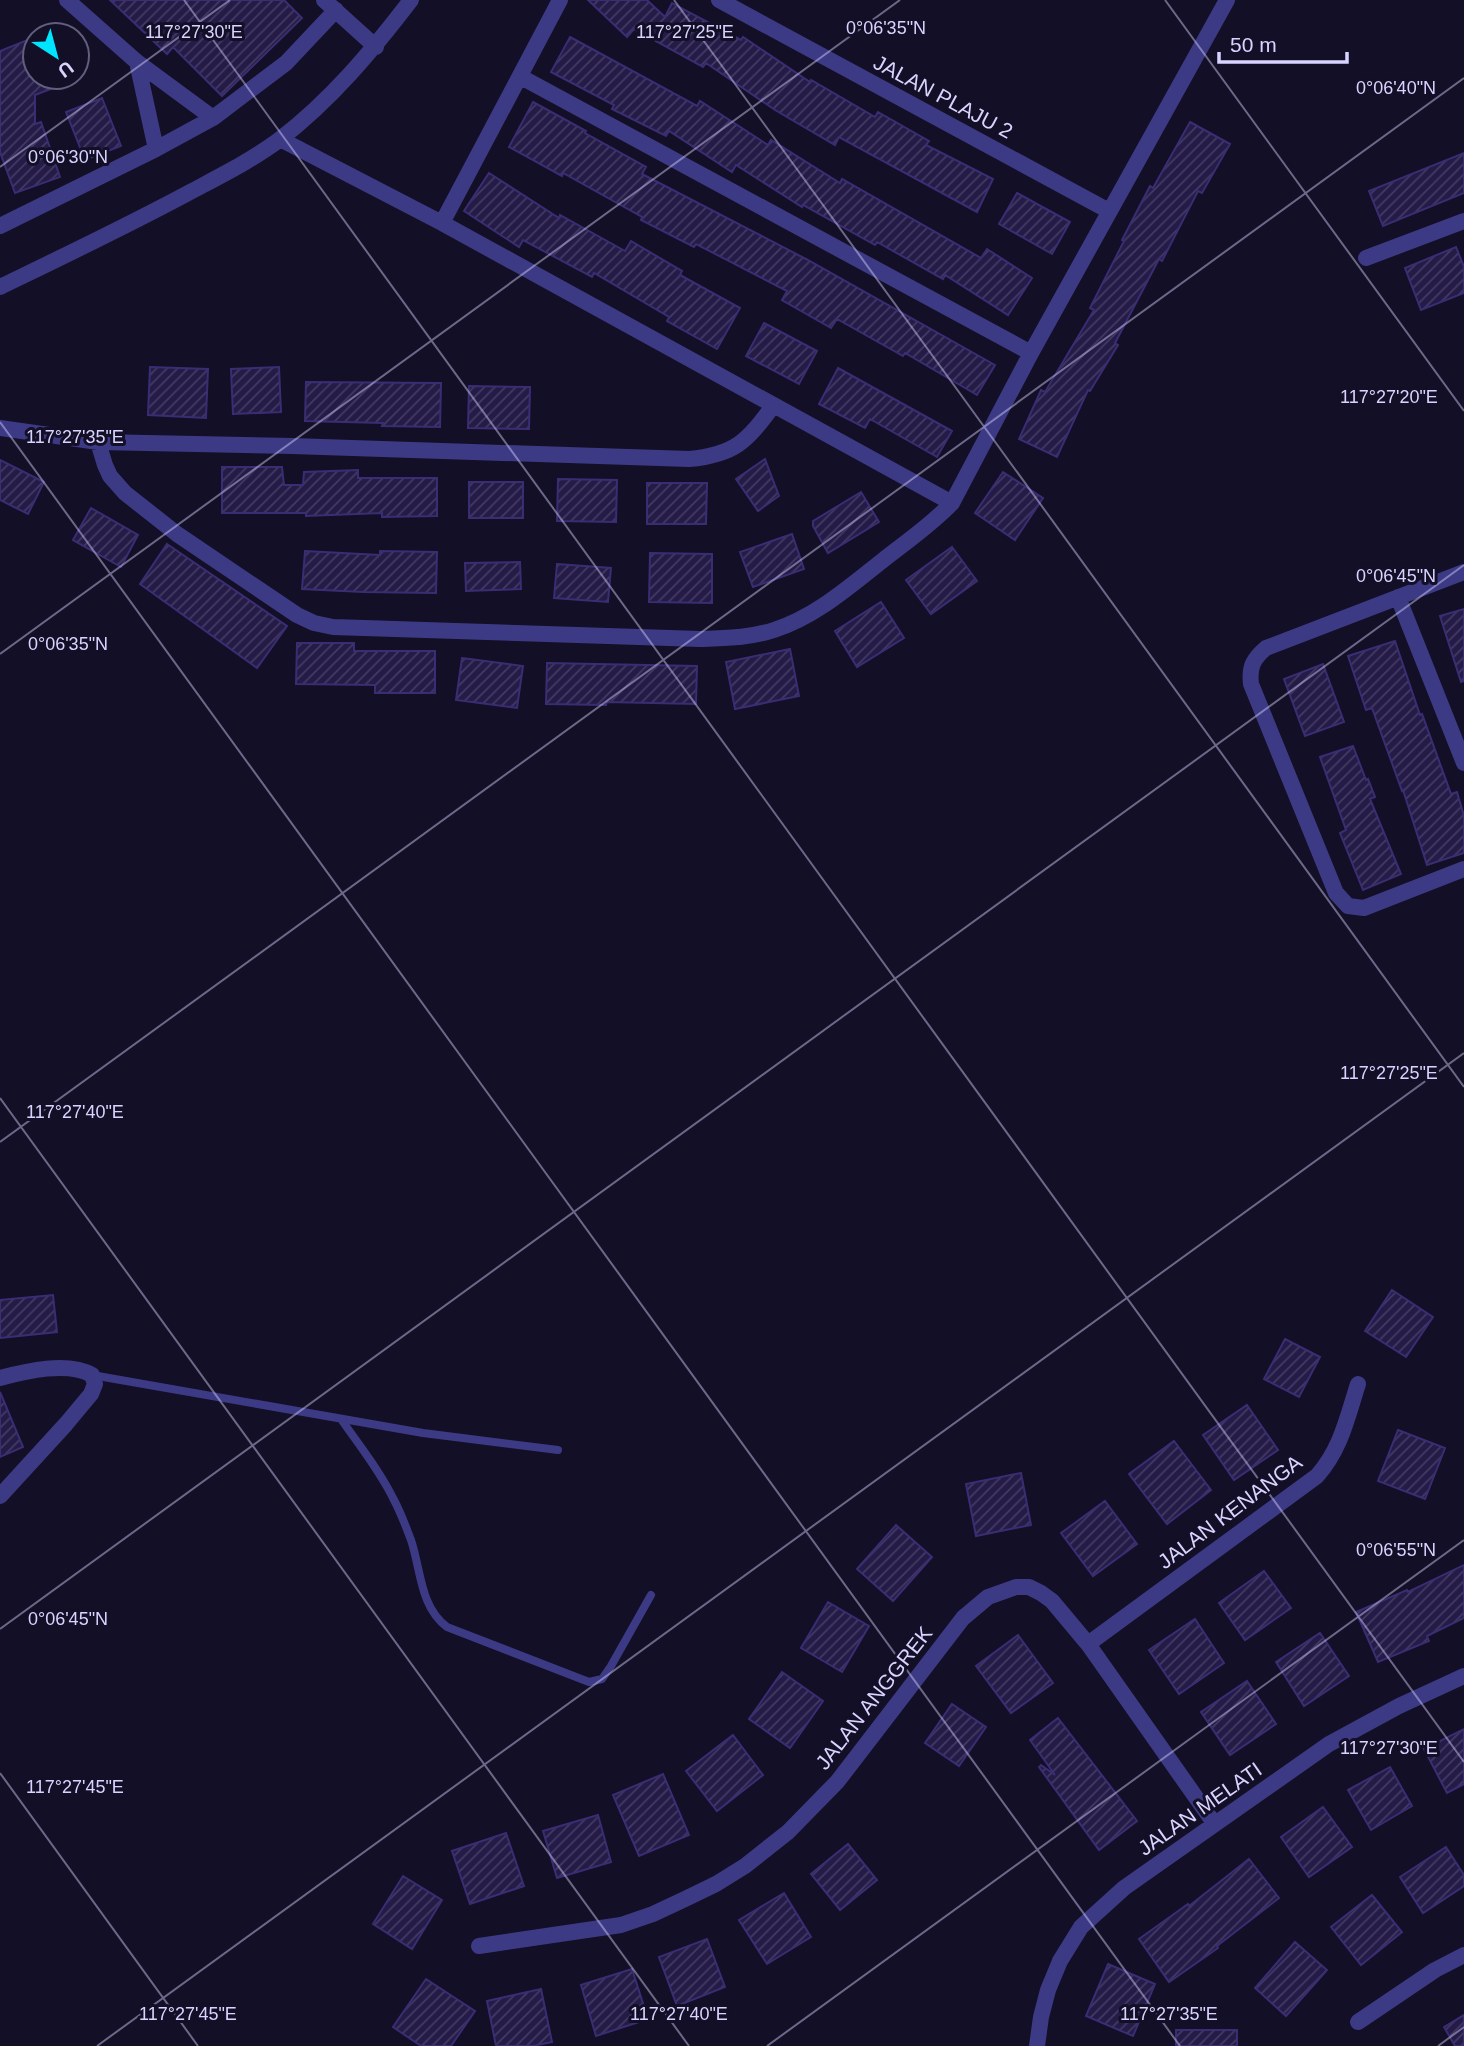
<svg xmlns="http://www.w3.org/2000/svg" width="1464" height="2046" font-family="Helvetica,sans-serif">
<style>
.building{fill:url(#building-hatch);stroke:#3b2d73;stroke-width:2}
.lines{fill:none;stroke-linecap:round;stroke-linejoin:round}
.service{stroke:#3d3a85;stroke-width:8}
.minor{stroke:#3d3a85;stroke-width:16}
.ticks{fill:none;stroke:#d9d4ff;stroke-width:2;stroke-opacity:0.45}
.labels{text-anchor:middle;stroke-width:6;stroke-linejoin:round;paint-order:stroke}
.street-label{font-size:21px;fill:#d9d4ff;stroke:#130f26}
.ticks-label{font-size:18px;text-anchor:middle;fill:#d9d4ff;stroke:#130f26;stroke-width:6;stroke-linejoin:round;paint-order:stroke}
</style>
<defs>
<pattern id="building-hatch" width="6" height="6" patternUnits="userSpaceOnUse" patternTransform="scale(1.75)"><rect width="6" height="6" fill="#241b47"/><path d="M-1 1l2-2M0 6l6-6M5 7l2-2" fill="none" stroke="#433b63"/></pattern>
</defs>
<rect width="100%" height="100%" fill="#130f26"/>
<path class="building" d="M110,0H284L302,18L222,96L173,47L167,54Z
M588,0H647L665,17L672,3L741,40L743,37L810,82L811,80L875,117L878,112L929,141L926,145L993,179L977,212L839,137L835,145L775,110L706,63L703,67L634,29L627,37Z
M35,37V77L79,78L35,95V124L41,122L60,177L15,193L0,152V51Z
M570,37L697,106L700,101L768,145L771,140L840,183L842,179L981,258L987,249L1032,278L1008,315L945,275L943,279L877,242L875,245L803,205L802,207L736,165L732,172L669,131L666,136L612,109L614,105L551,72Z
M102,98L121,146L85,160L66,112Z
M533,102L586,131L585,133L646,167L642,174L806,259L995,365L977,395L905,353L903,356L837,319L831,328L782,300L787,291L696,244L694,247L641,220L642,217L563,173L562,176L509,147Z
M1190,122L1230,144L1202,193L1198,191L1162,261L1159,259L1115,343L1118,345L1090,391L1088,390L1057,457L1019,439L1041,390L1045,392L1094,310L1090,308L1124,241L1122,240L1150,186L1153,188Z
M1464,153V193L1383,226L1369,191Z
M489,173L559,218L560,215L625,251L631,241L682,271L680,275L740,308L717,349L667,321L669,317L594,273L592,277L523,240L519,247L464,211Z
M1017,193L1070,222L1052,254L999,224Z
M1456,247L1464,267V293L1421,310L1405,268Z
M764,323L817,351L799,384L746,356Z
M150,367L208,369L206,418L148,415Z
M279,367L281,412L233,414L231,369Z
M838,368L952,431L937,457L870,419L865,428L819,404Z
M306,382L441,383L440,427L382,426L383,423L305,421Z
M469,386L530,387L529,429L468,428Z
M765,459L779,496L758,511L736,479Z
M0,460L44,482L28,514L0,500Z
M222,467H282L284,485H303L304,472L358,470V478H437V516L382,517V513L306,516V513H222Z
M1003,472L1043,498L1015,540L975,513Z
M558,479L617,480L616,522L557,521Z
M469,482H523V518H469Z
M647,483H707L706,524H647Z
M861,492L879,522L828,553L813,526V521Z
M91,508L138,535L121,567L73,540Z
M792,534L804,569L753,587L740,552Z
M167,544L287,626L257,668L140,584Z
M952,547L977,581L931,614L906,580Z
M305,551L380,555V551L437,552L436,593L363,592L302,589Z
M650,553L712,554V603L649,602Z
M520,562L521,589L466,591L465,563Z
M557,564L611,568L608,602L554,598Z
M881,602L904,638L857,667L835,631Z
M1464,609V681L1461,682L1440,616Z
M1395,641L1420,715L1422,714L1451,794L1457,792L1464,816V853L1427,865L1403,790L1402,791L1372,708L1366,710L1348,656Z
M297,643H354V651H435V693H375V685L296,684Z
M790,649L799,696L735,709L726,662Z
M462,658L523,666L517,708L456,700Z
M547,663L697,666L696,704L607,702L606,705L546,704Z
M1323,664L1344,722L1305,736L1284,679Z
M1353,746L1366,780L1368,779L1375,797L1370,799L1401,874L1363,890L1340,833L1346,830L1320,757Z
M1392,1290L1433,1317L1406,1357L1365,1331Z
M53,1295L57,1332L0,1338V1300Z
M1285,1339L1320,1357L1299,1397L1264,1379Z
M0,1392L23,1447L0,1457Z
M1247,1405L1278,1450L1234,1480L1203,1435Z
M1398,1430L1445,1448L1425,1499L1378,1481Z
M1174,1441L1211,1490L1167,1524L1129,1474Z
M1021,1473L1031,1525L976,1536L966,1484Z
M1105,1501L1137,1544L1093,1576L1061,1533Z
M896,1525L932,1557L893,1601L857,1569Z
M1464,1565V1618L1427,1636L1429,1641L1378,1662L1356,1612L1407,1590L1408,1592Z
M1264,1571L1291,1608L1245,1640L1219,1603Z
M828,1602L869,1626L842,1672L801,1648Z
M1195,1619L1224,1663L1179,1694L1149,1650Z
M1320,1633L1349,1676L1304,1706L1276,1662Z
M1018,1635L1053,1683L1011,1713L976,1666Z
M782,1672L823,1701L790,1748L749,1719Z
M1247,1681L1276,1724L1230,1755L1201,1712Z
M952,1704L986,1727L959,1766L925,1743Z
M1058,1718L1137,1821L1099,1850L1039,1767L1041,1765L1055,1775L1030,1740Z
M1464,1729V1784L1447,1793L1424,1749Z
M733,1735L763,1775L717,1811L686,1771Z
M1390,1767L1412,1806L1371,1830L1348,1790Z
M663,1774L689,1835L639,1856L613,1795Z
M1323,1807L1352,1847L1309,1877L1281,1837Z
M598,1815L611,1862L557,1878L543,1831Z
M506,1833L524,1886L470,1904L452,1851Z
M848,1844L877,1880L840,1910L811,1874Z
M1446,1847L1464,1875V1886L1423,1913L1400,1877Z
M1249,1859L1279,1898L1217,1946L1218,1948L1169,1982L1139,1939L1188,1904L1189,1906Z
M403,1876L442,1900L412,1949L373,1924Z
M784,1893L811,1937L767,1964L739,1920Z
M1372,1895L1402,1932L1361,1965L1331,1927Z
M707,1939L725,1987L677,2006L659,1957Z
M1295,1942L1327,1970L1286,2016L1255,1988Z
M1108,1964L1155,1984L1133,2036L1086,2016Z
M632,1969L648,2019L596,2036L581,1985Z
M426,1979L475,2011L451,2046H421L393,2027Z
M541,1989L552,2042L533,2046H496L487,2001Z
M1464,2015V2046H1455L1444,2027Z
M1176,2030H1237V2046H1176Z"/>
<g class="lines">
<path class="service" d="M92,1375L423,1433L558,1450
M341,1419C359,1445 380,1471 394,1500C401,1513 406,1527 411,1540C421,1570 420,1607 447,1627L589,1682L602,1679L611,1666L651,1595"/>
<path class="minor" d="M67,0L137,62L213,118
M324,0L376,47
M719,0L1109,211
M137,62L156,149
M521,77L1031,353
M280,139L442,223L952,503
M442,223L560,0
M0,226L156,149L213,118L286,63L336,10
M1366,258L1464,221
M0,287C64,256 129,225 192,191C222,175 252,160 279,140C331,100 372,51 411,0
M0,428L98,442L292,446L689,459C735,455 747,441 773,406
M98,442L105,465L110,476L125,493L177,534L297,615L314,623L333,627L700,639C725,638 750,638 774,630C815,617 849,587 882,561C906,542 931,525 952,503L1031,353L1227,0
M1464,572L1266,648C1253,659 1249,667 1251,684L1336,893L1348,906L1364,908L1464,869
M1398,597L1464,763
M0,1378C26,1371 68,1361 92,1375L95,1384L91,1394L66,1424L0,1496
M1088,1644L1317,1476C1341,1449 1347,1418 1358,1384
M479,1946L621,1925L653,1914L685,1899L716,1884L745,1866L788,1832L837,1782L963,1618L988,1597L1016,1587H1029L1041,1593L1052,1601L1088,1644L1214,1823
M1358,2022L1435,1970L1464,1955
M1037,2046L1041,2017L1048,1990L1060,1961L1081,1927L1124,1888L1329,1744L1399,1706L1464,1676"/>
</g>
<path class="ticks" d="M184,0L1464,1762M674,0L1464,1087M1165,0L1464,411M0,167L230,0M0,422L1180,2046M0,654L900,0M0,1098L689,2046M0,1142L1464,78M0,1629L1464,565M0,1773L198,2046M97,2046L1464,1053M767,2046L1464,1540M1438,2046L1464,2027"/>
<g class="labels">
<g class="street-label">
<text transform="translate(943 97) rotate(28)" y="7">JALAN PLAJU 2</text>
<text transform="translate(1230 1512) rotate(-37)" y="7">JALAN KENANGA</text>
<text transform="translate(874 1698) rotate(-52)" y="7">JALAN ANGGREK</text>
<text transform="translate(1200 1809) rotate(-35)" y="7">JALAN MELATI</text>
</g>
</g>
<g class="ticks-label">
<text x="886" y="34">0°06'35"N</text>
<text x="194" y="38">117°27'30"E</text>
<text x="685" y="38">117°27'25"E</text>
<text x="1396" y="94">0°06'40"N</text>
<text x="68" y="163">0°06'30"N</text>
<text x="1389" y="403">117°27'20"E</text>
<text x="75" y="443">117°27'35"E</text>
<text x="1396" y="582">0°06'45"N</text>
<text x="68" y="650">0°06'35"N</text>
<text x="1389" y="1079">117°27'25"E</text>
<text x="75" y="1118">117°27'40"E</text>
<text x="1396" y="1556">0°06'55"N</text>
<text x="68" y="1625">0°06'45"N</text>
<text x="1389" y="1754">117°27'30"E</text>
<text x="75" y="1793">117°27'45"E</text>
<text x="188" y="2020">117°27'45"E</text>
<text x="679" y="2020">117°27'40"E</text>
<text x="1169" y="2020">117°27'35"E</text>
</g>
<g transform="translate(56 56) rotate(144)"><circle r="33" fill="#130f26" stroke="#625e7d" stroke-width="2"/>
<path d="M0-5L12 26L0 18L-12 26Z" fill="#00e5ff"/>
<text y="-10" font-size="19" font-weight="bold" text-anchor="middle" fill="#d9d4ff">U</text>
</g>
<path d="M1219 52v10h128v-10" fill="none" stroke="#d9d4ff" stroke-width="3.5"/>
<text x="1230" y="52" font-size="21" fill="#d9d4ff" stroke="#130f26" stroke-width="5" paint-order="stroke">50 m</text>
</svg>
